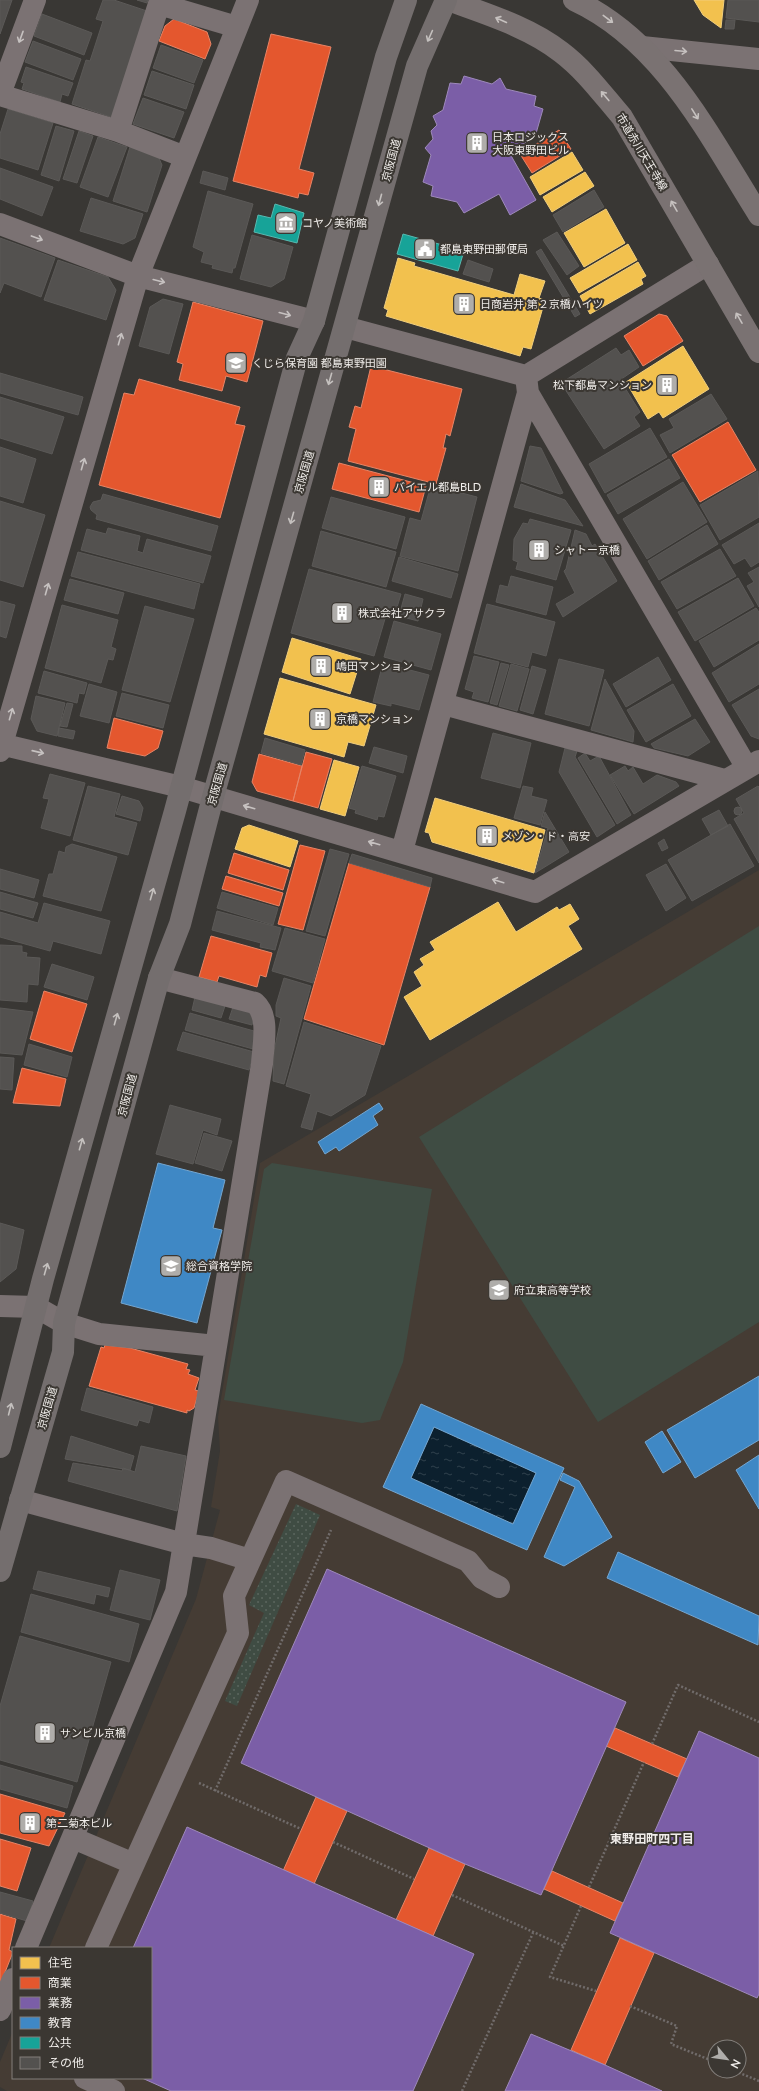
<svg xmlns="http://www.w3.org/2000/svg" width="759" height="2091" font-family="Lato,'Noto Sans JP',sans-serif">
<style>
.built{fill:#453c34;fill-rule:evenodd}
.park{fill:#3f4c43}
.garden{fill:url(#garden-dots)}
.water{fill:url(#water-ripples)}
.homes{fill:#f2c14e;stroke:#f1ce7c}
.shops{fill:#e4572e;stroke:#e78466}
.offices{fill:#7b5ea7;stroke:#9e89bb}
.schools{fill:#3f88c5;stroke:#74a6d0;fill-rule:evenodd}
.public{fill:#17a398;stroke:#58b9b0}
.building{fill:#53514f;stroke:#5b5957}
.lines{fill:none;stroke-linecap:round;stroke-linejoin:round}
.path{stroke:#716c6b;stroke-width:2.5;stroke-dasharray:2 2;stroke-linecap:butt}
.minor{stroke:#7b7273;stroke-width:22}
.major{stroke:#7a7272;stroke-width:22}
.highway{stroke:#746e6e;stroke-width:22}
.oneway{stroke:#c6c1bf}
.oneway2{stroke:#c4c0be}
.oneway3{stroke:#c6c1c0}
.labels{text-anchor:middle;stroke-width:4;stroke-linejoin:round;paint-order:stroke}
.poi-label{font-size:11px;fill:#efece9;stroke:#3b3732;text-anchor:start}
.street-label{font-size:11px;fill:#efece9;stroke:#3b3732}
.neighbourhood-label{font-size:12px;font-weight:bold;fill:#efece9;stroke:#3b3732}
</style>
<defs>
<pattern id="garden-dots" width="8" height="8" patternUnits="userSpaceOnUse"><rect width="8" height="8" fill="#3f4c43"/><path d="M2 2h.1M6 6h.1" fill="none" stroke="#5b665e" stroke-width="1.8" stroke-linecap="round"/></pattern>
<pattern id="water-ripples" width="26" height="14" patternUnits="userSpaceOnUse"><rect width="26" height="14" fill="#0c202e"/><path d="M2 4q2-2 4 0t4 0M15 11q2-2 4 0t4 0" fill="none" stroke="#30414c"/></pattern>
</defs>
<rect width="100%" height="100%" fill="#393734"/>
<path class="built" d="M759,870V2091H7L0,2087V2062L13,2031V2078H151V1948H49L196,1599L220,1510L211,1507L220,1451L218,1417L260,1163ZM715,2047H739V2071H715Z"/>
<path class="park" d="M759,926V1322L598,1422L419,1137Z
M272,1163L432,1189L403,1362L380,1420L362,1423L224,1400L264,1169Z"/>
<path class="garden" d="M296,1504L320,1515L237,1706L225,1701L264,1613L249,1605Z"/>
<path class="water" d="M434,1427L536,1473L513,1524L411,1478Z"/>
<path class="homes" d="M694,0H724L721,28L703,15Z
M572,152L583,170L540,195L530,177Z
M585,172L594,186L552,212L543,197Z
M606,209L625,243L584,267L564,233Z
M628,244L637,260L579,293L570,278Z
M398,258L415,263L414,266L514,295L520,274L545,281L539,298L545,300L531,349L523,347L520,356L386,316L388,310L384,308Z
M638,262L646,276L641,279L643,284L590,314L580,296Z
M683,346L709,389L663,418L659,412L648,419L626,382Z
M292,638L361,659L350,694L282,672Z
M280,678L376,705L364,746L348,742L344,757L264,734Z
M334,760L359,767L345,816L320,809Z
M435,798L545,830L534,873L432,842L429,833L425,832Z
M249,825L298,841L290,867L235,849L242,828Z
M498,902L516,932L557,907L559,910L570,904L579,919L568,926L582,949L430,1040L404,997L422,986L414,972L424,965L420,959L435,950L430,942Z"/>
<path class="shops" d="M174,19L207,32L211,44L205,59L159,41L165,26Z
M271,34L331,47L299,169L314,173L308,195L299,193L298,198L233,181Z
M559,130L571,149L532,173L520,154Z
M193,302L263,321L247,382L226,376L222,391L179,380L183,364L177,362Z
M659,314L667,316L683,341L643,366L624,336Z
M371,366L462,389L450,436L446,434L443,448H446L436,484L348,461L356,429L349,427L355,406L361,408Z
M139,379L240,407L235,424L245,426L220,518L99,485L124,393L134,395Z
M728,422L756,470L700,502L672,455Z
M339,463L426,486L419,512L332,489Z
M114,718L163,731L158,748L145,756L107,748Z
M306,752L332,759L318,808L293,801Z
M259,754L302,766L293,801L257,791L252,782Z
M300,845L325,851L303,930L278,924Z
M234,853L289,870L283,890L228,873Z
M349,863L430,887L384,1045L304,1019Z
M226,876L283,893L279,906L222,889Z
M211,936L272,953L266,977L260,975L257,987L219,976L217,982L199,977Z
M44,991L87,1004L72,1052L30,1039Z
M22,1068L66,1079L60,1106L13,1103Z
M105,1345L130,1348L188,1364L186,1369L190,1370L188,1374L199,1378L195,1390L199,1391L194,1408L189,1411L187,1410V1413L89,1386L101,1347L104,1348Z
M615,1728L687,1759L678,1777L606,1746Z
M0,1794L65,1813L49,1846L0,1833Z
M316,1797L347,1811L314,1884L283,1871Z
M0,1839L31,1848L17,1891L0,1886Z
M429,1848L465,1864L433,1936L396,1920Z
M552,1871L623,1903L615,1921L544,1889Z
M0,1914L16,1919L9,1950L13,1952L0,1985Z
M620,1938L654,1953L605,2065L571,2050Z"/>
<path class="offices" d="M464,76L492,84L500,78L506,89L536,96L534,106L543,109L535,137L509,152L536,200L510,215L499,194L464,213L457,202L431,196L433,186L423,182L431,155L425,148L433,139L431,131L437,125L433,116L443,110L450,83L461,84Z
M327,1569L626,1702L541,1895L465,1864L241,1763Z
M699,1731L759,1758V1994L757,1998L610,1933Z
M187,1827L474,1954L413,2091H171L142,2078H151V1948H133Z
M531,2034L605,2065L662,2091H505Z"/>
<path class="schools" d="M379,1103L383,1109L373,1116L378,1125L339,1151L336,1147L325,1154L318,1142Z
M158,1163L225,1180L213,1228L222,1230L197,1323L121,1303Z
M759,1376V1440L695,1478L667,1430Z
M421,1404L564,1468L527,1550L383,1487ZM434,1427L536,1473L513,1524L411,1478Z
M662,1431L681,1462L663,1473L645,1442Z
M759,1455V1509L736,1470Z
M563,1473L579,1481L612,1537L564,1566L544,1557L575,1487L560,1480Z
M618,1552L759,1616L758,1645L607,1578Z"/>
<path class="public" d="M275,204L304,213L297,243L254,232L258,215L271,218Z
M403,234L464,251L458,271L397,254Z"/>
<path class="building" d="M0,0H12L0,34Z
M103,0H114L147,11L111,117L72,104L86,60L90,61L103,21L96,19Z
M137,0H148L147,3Z
M728,0H759V22L726,18Z
M42,14L92,33L84,55L34,36Z
M726,20H735L734,29H725Z
M33,41L81,59L73,80L25,62Z
M161,45L203,60L194,83L153,68Z
M26,67L73,83L68,96L62,94L60,102L22,89L24,83L21,82Z
M152,71L194,85L186,109L144,95Z
M143,98L184,112L174,138L133,124Z
M8,109L53,123L38,170L0,158V134Z
M56,126L74,131L59,181L41,175Z
M79,131L93,136L77,183L63,179Z
M98,137L127,147L108,197L80,187Z
M130,147L158,156L162,165L147,212L113,201Z
M0,168L53,187L42,216L0,199Z
M203,171L228,178L225,190L200,183Z
M594,190L604,207L563,232L553,215Z
M208,191L253,204L235,268H233L232,273L212,268L213,265L201,262L204,252L193,247Z
M91,198L143,214L135,238L123,244L80,231Z
M557,232L579,266L567,275L543,240Z
M252,235L293,247L284,279L271,287L240,279Z
M0,238L55,258L41,297L4,283L0,293Z
M541,249L580,314L575,317L536,252Z
M58,260L108,277L116,290L106,320L44,300Z
M468,260L493,269L489,282L463,274Z
M163,299L183,304L169,354L139,346L150,307Z
M616,348L621,355L629,350L639,367L620,380L640,412L634,417L640,426L604,449L561,383Z
M0,373L83,397L78,415L0,393Z
M711,394L727,419L670,453L660,435L674,428L669,419Z
M0,397L64,417L52,454L0,438Z
M650,428L667,457L605,493L589,464Z
M530,446L541,448L563,493L560,494L521,481Z
M0,447L36,459L23,503L0,496Z
M669,459L680,478L618,514L607,495Z
M758,471L759,517L720,540L700,505Z
M683,482L707,522L647,559L623,519Z
M521,484L565,500L583,526L514,507Z
M431,485L477,497L458,571L400,556L410,518L421,521Z
M103,494L218,526L211,551L96,519L97,515L91,510L90,507L93,502L101,500Z
M331,497L405,517L396,549L322,528Z
M0,501L45,515L23,587L0,580Z
M530,519L571,530L556,580L516,569L518,562L513,560L514,539L523,523L528,524Z
M759,523V562L751,567L745,558L734,564L722,545Z
M707,525L718,544L659,580L648,561Z
M108,528L140,536L137,551L143,553L147,539L211,556L203,583L81,550L87,529L106,534Z
M575,530L586,534L592,546L595,544L617,581L563,617L556,604L575,593L564,571L566,569Z
M321,531L396,552L386,587L312,566Z
M720,549L736,576L677,609L661,582Z
M78,552L200,584L194,609L71,576Z
M399,557L458,574L451,598L392,581Z
M759,567V607L747,586L754,582L748,573Z
M309,569L401,594L395,614L387,612L374,656L291,633Z
M511,576L553,587L546,615L496,602L500,585L508,587Z
M738,578L754,606L695,641L678,612Z
M70,579L124,593L118,614L64,600Z
M405,594L423,599L418,621L399,616Z
M0,601L15,605L6,638L0,636Z
M487,604L555,622L546,656L532,652L528,667L474,653Z
M62,605L118,620L111,647L116,649L113,660L108,659L101,683L45,668Z
M145,606L194,619L170,702L122,690Z
M756,608L759,612V640L714,667L699,641Z
M394,621L441,634L431,670L384,657Z
M759,644V684L729,702L712,673Z
M474,656L499,662L488,702L472,698L474,692L465,689Z
M658,657L671,680L626,707L613,684Z
M559,659L604,670L589,726L545,714Z
M383,663L429,675L419,710L391,703V706L373,702Z
M501,663L509,665L497,705L490,703Z
M511,664L529,669L517,711L499,706Z
M532,666L546,670L533,714L520,710Z
M44,671L87,683L84,694L79,693L77,703L38,693Z
M605,679L634,731L633,742L591,730Z
M89,684L117,692L109,723L80,716Z
M673,684L691,716L646,742L627,710Z
M759,689V739L751,736L732,705Z
M122,693L169,705L163,728L116,716Z
M36,696L65,703L57,736L37,731L31,719Z
M67,703L73,704L67,727L60,726Z
M695,719L710,742L688,756L654,748L651,744Z
M59,728L75,731L73,739L58,736Z
M493,733L531,743L520,788L481,778Z
M265,738L305,750L301,765L261,753Z
M374,747L407,756L403,773L369,763Z
M565,748L577,751L575,757L615,825L597,837L559,772Z
M585,753L590,761L599,756L631,815L617,824L578,758Z
M362,766L396,776L384,817L378,816L377,820L355,813L356,810L349,808Z
M625,766L628,771L633,767L643,784L657,775L676,782L679,786L634,814L610,775Z
M50,774L85,783L70,836L41,828L49,799L43,798Z
M88,786L120,794L114,817L137,823L128,855L73,840Z
M523,786L533,788L531,796L547,800L540,825L514,818Z
M758,786L759,787V863L734,819L744,813L736,799Z
M122,796L139,801L143,808L140,821L116,814Z
M734 811a4 4 0 1 1 8 0a4 4 0 1 1-8 0Z
M719,810L728,826L711,835L702,819Z
M545,812L569,852L535,873L548,828L541,826Z
M730,824L754,866L692,901L668,860Z
M664,839L668,848L662,851L658,843Z
M72,844L117,857L101,911L43,896L49,874H53L59,851L65,853L66,847Z
M330,849L349,854L325,936L306,931Z
M352,854L432,878L430,887L349,863Z
M666,864L686,898L666,911L646,875Z
M0,869L39,880L34,898L0,889Z
M0,892L38,903L33,918L0,909Z
M222,892L278,908L273,925L217,908Z
M44,903L110,921L101,954L53,941L50,951L0,937V912L38,923Z
M217,911L281,928L275,950L260,947L261,943L212,930Z
M285,928L325,939L313,983L272,971Z
M0,945L22,946V952L27,953L26,957L40,958L38,985L28,984L27,1002L0,1000Z
M52,964L94,977L87,1000L44,987Z
M284,978L311,986L284,1084L273,1081L274,1051L281,1018L276,1016V1005Z
M195,997L225,1006L221,1018L192,1010Z
M233,1007L255,1013L252,1025L229,1019Z
M0,1008L33,1012L22,1055L0,1053Z
M190,1013L254,1031L253,1049L185,1030Z
M304,1022L381,1046L365,1095L331,1116L317,1111L312,1130L301,1127L311,1094L286,1086Z
M183,1032L254,1052L249,1070L177,1050Z
M29,1044L72,1057L67,1077L24,1065Z
M0,1057L14,1058L12,1090L0,1089Z
M170,1105L221,1119L217,1135L203,1130L193,1164L156,1154Z
M204,1133L232,1141L222,1171L195,1163Z
M0,1223L24,1230L16,1269L0,1282Z
M87,1388L153,1407L149,1423L139,1420L137,1426L81,1410Z
M71,1436L134,1456L130,1470L65,1459Z
M141,1446L186,1456L177,1511L68,1481L73,1463L122,1471L123,1468L135,1472Z
M120,1570L160,1580L150,1620L110,1610Z
M38,1571L110,1588L108,1597L96,1594L94,1604L33,1589Z
M31,1594L139,1624L129,1662L21,1632Z
M20,1636L111,1662L77,1782L0,1760V1706Z
M0,1765L73,1786L67,1808L0,1789Z
M0,1892L33,1901L27,1921L0,1913Z"/>
<g class="lines">
<path class="path" d="M652,1744L678,1685L759,1722
M199,1783L301,1829
M215,1791L331,1530
M333,1842L414,1879
M589,1887L644,1762
M452,1895L564,1946
M581,1906L550,1977L596,1991
M630,2006L677,2026L671,2044L715,2062
M735,2071L759,2081
M462,2091L533,1933"/>
<path class="minor" d="M642,47L759,59
M0,94L35,0
M0,95L118,131L185,157
M118,131L159,4L237,27
M0,224L138,276L314,321
M345,327L526,376L708,264
M528,393L747,768
M443,704L725,780
M0,744L181,787L535,892L759,761
M0,751L138,276L248,0
M402,851L528,393L526,376
M0,1306L36,1307L64,1323L99,1334L216,1346
M20,1500L184,1544L211,1548L250,1560
M73,1838L134,1864
M26,1948L176,1592L262,1064C263,1046 270,1016 255,1003L159,978
M96,1948L238,1633L234,1596L286,1481L468,1561L482,1578L499,1587
M0,2010L13,1979
M85,2078L114,2091"/>
<path class="major" d="M448,0C486,14 529,27 561,52C585,70 603,95 622,117L759,352
M574,0C663,41 709,136 759,215"/>
<path class="highway" d="M0,1447L43,1279L175,811L297,358L314,321L386,57L406,0
M0,1571L63,1352L64,1323L159,978L180,924L213,797L417,66L446,0"/>
</g>
<defs><path id="oneway-shaft" d="M-6 0H5M1.5-3L5.5 0L1.5 3" fill="none" stroke-width="1.6" stroke-linecap="round" stroke-linejoin="round"/></defs>
<g class="oneway">
<use href="#oneway-shaft" transform="translate(608 19) rotate(37)"/>
<use href="#oneway-shaft" transform="translate(501 20) rotate(-156)"/>
<use href="#oneway-shaft" transform="translate(605 96) rotate(-130)"/>
<use href="#oneway-shaft" transform="translate(695 114) rotate(58)"/>
<use href="#oneway-shaft" transform="translate(674 206) rotate(-120)"/>
<use href="#oneway-shaft" transform="translate(739 318) rotate(-120)"/>
</g>
<g class="oneway2">
<use href="#oneway-shaft" transform="translate(430 36) rotate(114)"/>
<use href="#oneway-shaft" transform="translate(380 200) rotate(105)"/>
<use href="#oneway-shaft" transform="translate(330 379) rotate(106)"/>
<use href="#oneway-shaft" transform="translate(292 518) rotate(106)"/>
<use href="#oneway-shaft" transform="translate(152 894) rotate(-74)"/>
<use href="#oneway-shaft" transform="translate(116 1019) rotate(-74)"/>
<use href="#oneway-shaft" transform="translate(81 1144) rotate(-74)"/>
<use href="#oneway-shaft" transform="translate(46 1269) rotate(-74)"/>
<use href="#oneway-shaft" transform="translate(10 1409) rotate(-76)"/>
</g>
<g class="oneway3">
<use href="#oneway-shaft" transform="translate(21 37) rotate(110)"/>
<use href="#oneway-shaft" transform="translate(681 51) rotate(5)"/>
<use href="#oneway-shaft" transform="translate(37 238) rotate(20)"/>
<use href="#oneway-shaft" transform="translate(159 281) rotate(14)"/>
<use href="#oneway-shaft" transform="translate(285 314) rotate(15)"/>
<use href="#oneway-shaft" transform="translate(120 339) rotate(-74)"/>
<use href="#oneway-shaft" transform="translate(83 464) rotate(-74)"/>
<use href="#oneway-shaft" transform="translate(47 589) rotate(-74)"/>
<use href="#oneway-shaft" transform="translate(11 714) rotate(-74)"/>
<use href="#oneway-shaft" transform="translate(38 752) rotate(13)"/>
<use href="#oneway-shaft" transform="translate(249 807) rotate(-164)"/>
<use href="#oneway-shaft" transform="translate(374 843) rotate(-164)"/>
<use href="#oneway-shaft" transform="translate(498 881) rotate(-163)"/>
</g>
<defs>
<g id="building-square" transform="scale(1.15)"><rect x="-9" y="-9" width="18" height="18" rx="4" fill="#afadaa" stroke="#3b3732"/><path d="M-4-6H4V6H1V3H-1V6H-4ZM-2.5-4.3h1.7v1.8h-1.7ZM.8-4.3h1.7v1.8H.8ZM-2.5-1h1.7V.8h-1.7ZM.8-1h1.7V.8H.8Z" fill="#fff"/></g>
<g id="museum-square" transform="scale(1.15)"><rect x="-9" y="-9" width="18" height="18" rx="4" fill="#afadaa" stroke="#3b3732"/><path d="M0-6L6-3V-2H-6V-3ZM-5-1h2V3h-2ZM-1-1h2V3h-2ZM3-1h2V3H3ZM-6 4H6V6H-6Z" fill="#fff"/></g>
<g id="civic-square" transform="scale(1.15)"><rect x="-9" y="-9" width="18" height="18" rx="4" fill="#afadaa" stroke="#3b3732"/><path d="M-.6-6.5H3V-4.5H.6V-3L4-1V1h2V6H-6V1h2V-1L-.6-3ZM-1.2 2.5V6h2.4V2.5Z" fill="#fff"/></g>
<g id="school-square" transform="scale(1.15)"><rect x="-9" y="-9" width="18" height="18" rx="4" fill="#afadaa" stroke="#3b3732"/><path d="M0-5L7-2L0 1L-7-2ZM-4 1L0 2.5L4 1V4Q0 6-4 4Z" fill="#fff"/></g>
<g id="university-square" transform="scale(1.15)"><rect x="-9" y="-9" width="18" height="18" rx="4" fill="#afadaa" stroke="#3b3732"/><path d="M0-5L7-2L0 1L-7-2ZM-4 1L0 2.5L4 1V4Q0 6-4 4Z" fill="#fff"/></g>
</defs>
<g fill-rule="evenodd">
<use href="#building-square" x="477" y="143"/>
<use href="#museum-square" x="286" y="223"/>
<use href="#civic-square" x="425" y="249"/>
<use href="#building-square" x="464" y="304"/>
<use href="#school-square" x="236" y="363"/>
<use href="#building-square" x="667" y="385"/>
<use href="#building-square" x="379" y="487"/>
<use href="#building-square" x="539" y="550"/>
<use href="#building-square" x="342" y="613"/>
<use href="#building-square" x="321" y="666"/>
<use href="#building-square" x="320" y="719"/>
<use href="#building-square" x="487" y="836"/>
<use href="#university-square" x="171" y="1266"/>
<use href="#school-square" x="499" y="1290"/>
<use href="#building-square" x="45" y="1733"/>
<use href="#building-square" x="30" y="1823"/>
</g>
<g class="labels">
<g class="poi-label">
<text x="492" y="141">日本ロジックス<tspan x="492" dy="13">大阪東野田ビル</tspan></text>
<text x="302" y="227">コヤノ美術館</text>
<text x="440" y="253">都島東野田郵便局</text>
<text x="480" y="308">日商岩井 第２京橋ハイツ</text>
<text x="252" y="367">くじら保育園 都島東野田園</text>
<text x="652" y="389" text-anchor="end">松下都島マンション</text>
<text x="394" y="491">バイエル都島BLD</text>
<text x="554" y="554">シャトー京橋</text>
<text x="358" y="617">株式会社アサクラ</text>
<text x="336" y="670">嶋田マンション</text>
<text x="336" y="723">京橋マンション</text>
<text x="502" y="840">メゾン・ド・高安</text>
<text x="186" y="1270">総合資格学院</text>
<text x="514" y="1294">府立東高等学校</text>
<text x="60" y="1737">サンビル京橋</text>
<text x="46" y="1827">第二菊本ビル</text>
</g>
<g class="street-label">
<text transform="translate(642 152) rotate(59)" y="4">市道赤川天王寺線</text>
<text transform="translate(391 160) rotate(-75)" y="4">京阪国道</text>
<text transform="translate(304 472) rotate(-74)" y="4">京阪国道</text>
<text transform="translate(217 784) rotate(-74)" y="4">京阪国道</text>
<text transform="translate(127 1095) rotate(-75)" y="4">京阪国道</text>
<text transform="translate(47 1408) rotate(-74)" y="4">京阪国道</text>
</g>
<g class="neighbourhood-label">
<text x="652" y="1843">東野田町四丁目</text>
</g>
</g>
<rect x="12" y="1947" width="140" height="132" fill="#3b3732" stroke="#837f7b"/>
<rect x="20" y="1957" width="20" height="12" fill="#f2c14e" stroke="#837f7b"/>
<text x="48" y="1967" font-size="12" fill="#efece9">住宅</text>
<rect x="20" y="1977" width="20" height="12" fill="#e4572e" stroke="#837f7b"/>
<text x="48" y="1987" font-size="12" fill="#efece9">商業</text>
<rect x="20" y="1997" width="20" height="12" fill="#7b5ea7" stroke="#837f7b"/>
<text x="48" y="2007" font-size="12" fill="#efece9">業務</text>
<rect x="20" y="2017" width="20" height="12" fill="#3f88c5" stroke="#837f7b"/>
<text x="48" y="2027" font-size="12" fill="#efece9">教育</text>
<rect x="20" y="2037" width="20" height="12" fill="#17a398" stroke="#837f7b"/>
<text x="48" y="2047" font-size="12" fill="#efece9">公共</text>
<rect x="20" y="2057" width="20" height="12" fill="#53514f" stroke="#837f7b"/>
<text x="48" y="2067" font-size="12" fill="#efece9">その他</text>
<g transform="translate(727 2059) rotate(119)"><circle r="19" fill="#3b3732" stroke="#837f7b"/>
<path d="M0-3L7 15L0 10L-7 15Z" fill="#afadaa"/>
<text y="-6" font-size="11" font-weight="bold" text-anchor="middle" fill="#efece9">N</text>
</g>
</svg>
